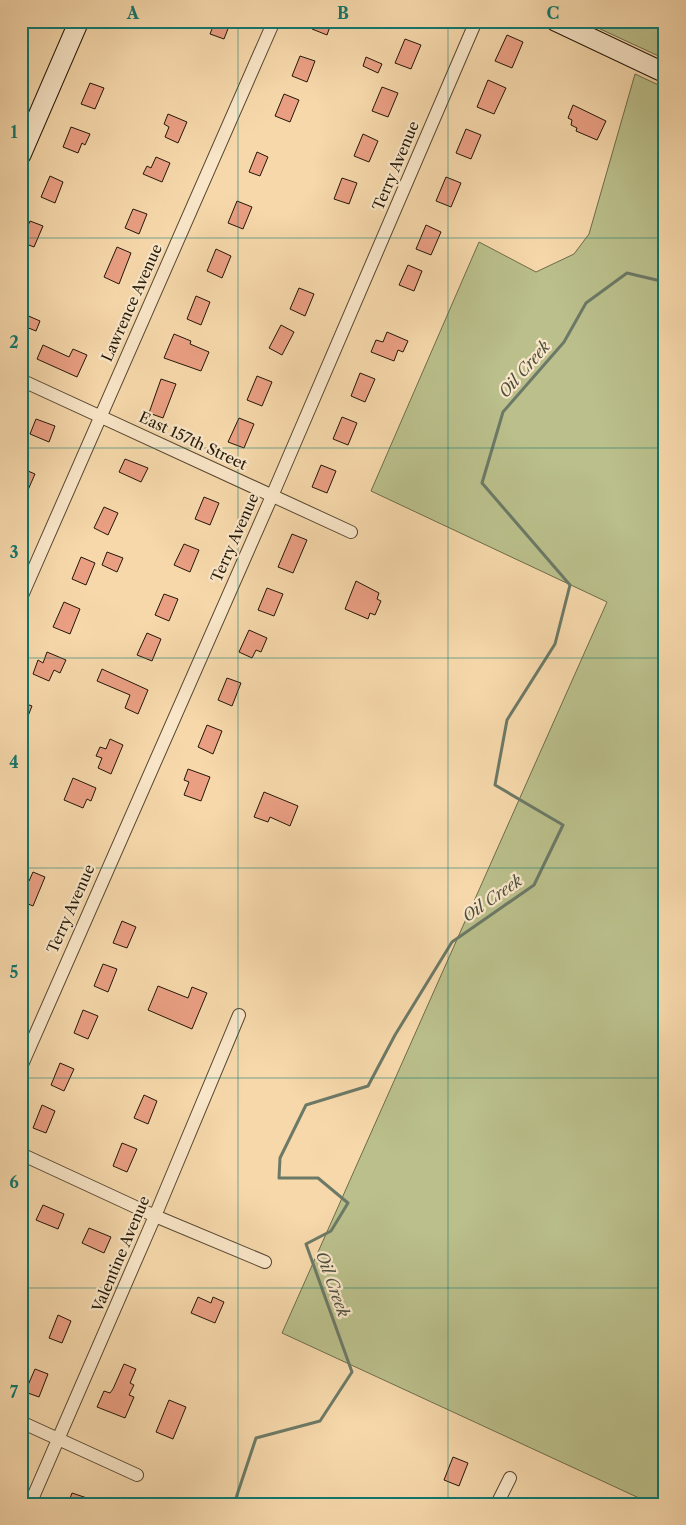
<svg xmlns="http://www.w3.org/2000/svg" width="686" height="1525" font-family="'Libre Caslon Text',serif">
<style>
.green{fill:#babf8b;stroke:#6e6b49}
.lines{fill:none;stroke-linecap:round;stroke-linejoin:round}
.stream{stroke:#6c7966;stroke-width:3}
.building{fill:#ea9f83;stroke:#221707}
.street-casing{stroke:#574730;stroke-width:14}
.secondary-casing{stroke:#221707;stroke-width:21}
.street{stroke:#f9e6c8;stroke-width:12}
.secondary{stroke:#f9e6c8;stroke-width:19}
.grid{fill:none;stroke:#0f766e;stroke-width:1;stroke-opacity:0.55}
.labels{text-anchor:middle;stroke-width:4.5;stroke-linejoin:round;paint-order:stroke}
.street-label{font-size:15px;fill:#221707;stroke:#f9e6c8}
.water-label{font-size:16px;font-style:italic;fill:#4d503e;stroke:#f9e6c8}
.neatline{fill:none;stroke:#0f766e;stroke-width:2}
.grid-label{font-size:16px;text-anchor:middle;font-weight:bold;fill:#0f766e}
</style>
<rect width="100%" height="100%" fill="#f6d8ab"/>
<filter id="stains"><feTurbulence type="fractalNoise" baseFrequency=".004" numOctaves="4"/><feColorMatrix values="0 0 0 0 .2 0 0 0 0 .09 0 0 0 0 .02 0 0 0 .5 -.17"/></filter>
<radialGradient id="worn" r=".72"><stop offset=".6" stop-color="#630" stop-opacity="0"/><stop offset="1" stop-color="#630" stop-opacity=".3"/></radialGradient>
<path class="green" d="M583,21H665V59Z
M635,74L665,88V1504H652L282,1333L607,602L371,491L479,242L536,272L574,254L589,234Z"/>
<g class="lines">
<path class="stream" d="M230,1504L236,1498L256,1438L320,1421L352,1372L306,1244L331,1231L348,1203L318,1178H279L280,1158L306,1105L368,1086L395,1035L452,942L534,885L563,825L495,785L507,720L555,644L570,585L482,483L503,412L564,342L586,303L627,273L665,282"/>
</g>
<path class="building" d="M215,21H231L224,39L210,34Z
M315,21H332L327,35L312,29Z
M507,35L523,42L512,68L495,61Z
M405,39L421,45L411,69L395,63Z
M300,56L315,61L307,82L292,76Z
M366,57L382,64L378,73L363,66Z
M488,80L506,88L494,114L477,107Z
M90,83L104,88L95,109L81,104Z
M382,87L398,93L388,117L372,111Z
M284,94L299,100L290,122L275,116Z
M573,105L606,121L597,140L576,131L577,128L571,125L572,120L568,118Z
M168,114L187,122L178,143L165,137L169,127L164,124Z
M71,127L90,134L85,145L82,143L78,153L63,147Z
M466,129L481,135L471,159L456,153Z
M363,134L378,141L369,162L354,156Z
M257,152L268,157L260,176L249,172Z
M156,157L170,163L162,182L143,174L147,166L151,168Z
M50,176L63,182L55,203L41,197Z
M446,177L461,183L451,207L436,201Z
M342,178L357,183L349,204L334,199Z
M237,201L252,207L243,229L228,223Z
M133,209L147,214L139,234L125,228Z
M30,221L43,226L34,247L21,242Z
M426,225L441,232L431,255L416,249Z
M117,247L131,253L119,284L104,277Z
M216,249L231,256L222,278L207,271Z
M408,265L422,271L414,291L399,285Z
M299,288L314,294L305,316L290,309Z
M196,296L210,302L201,325L187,319Z
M24,314L40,321L36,331L21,325Z
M281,325L294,332L282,355L269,348Z
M387,332L408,341L403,352L398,350L394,361L371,352L376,340L383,342Z
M174,334L191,341L190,344L209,352L201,371L164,358Z
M43,345L69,357L73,349L87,355L77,377L37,359Z
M360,373L375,379L365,402L351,396Z
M257,376L272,382L262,406L247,400Z
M161,379L176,384L163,418L149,413Z
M342,417L357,423L348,445L333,439Z
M239,418L254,424L244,448L228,442Z
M36,419L55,426L49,442L30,434Z
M125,459L148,468L141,482L119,472Z
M321,465L336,471L327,493L312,487Z
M21,468L35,474L21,506Z
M204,497L219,503L210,525L195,519Z
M104,507L118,513L108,535L94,528Z
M292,534L307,540L293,573L278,567Z
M184,544L199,550L190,572L174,565Z
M107,552L123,558L117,572L102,565Z
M81,557L95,563L86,585L72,579Z
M356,581L379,593L377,599L381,601L375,615L370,613L368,619L345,609Z
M267,588L283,594L274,616L258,610Z
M164,594L178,599L169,621L155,615Z
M64,602L80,609L70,634L53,627Z
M249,630L267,638L261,652L256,650L252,658L239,652Z
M147,633L161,639L152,661L137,655Z
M47,652L66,660L60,673L54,670L49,681L33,674L38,660L43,663Z
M102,669L148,690L138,714L125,708L130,695L97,681Z
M227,678L241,683L232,706L218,700Z
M21,702L32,706L22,731H21Z
M207,725L222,731L213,754L198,747Z
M110,739L123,745L111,774L98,768L102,758L96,756L100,747L106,749Z
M188,769L210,777L201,801L184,795L189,782L184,780Z
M73,778L96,788L91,801L87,799L83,808L64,800Z
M264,792L298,806L290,826L270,817L268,822L254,817Z
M33,872L45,877L33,906L21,901V878L29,881Z
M122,921L136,927L127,948L113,943Z
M103,964L117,969L108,992L94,986Z
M158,986L188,998L192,987L207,993L192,1029L148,1010Z
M83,1010L98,1016L88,1039L74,1033Z
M60,1063L74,1069L64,1091L51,1085Z
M144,1095L157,1101L148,1124L134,1118Z
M42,1105L55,1111L46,1133L33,1128Z
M122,1143L137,1149L127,1172L113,1166Z
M43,1205L64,1214L58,1229L36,1220Z
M89,1228L111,1237L104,1253L82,1243Z
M198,1297L211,1303L213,1297L224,1302L215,1323L191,1313Z
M58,1315L71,1321L62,1343L49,1338Z
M124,1364L136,1369L130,1383L134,1385L129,1395L134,1397L125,1418L97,1407L104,1391L110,1393L113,1389Z
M35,1369L48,1374L39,1397L25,1392Z
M169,1400L186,1407L173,1439L156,1432Z
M453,1457L468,1463L459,1486L444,1480Z
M72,1493L99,1502V1504H68Z"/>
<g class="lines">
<g class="street-casing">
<path id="street" d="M21,380L351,532
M21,598L274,21
M21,1067L272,496L476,21
M21,1154L155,1216L265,1262
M21,1422L137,1475
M30,1504L155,1216L239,1015
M497,1504L510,1478"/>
</g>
<g class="secondary-casing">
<path id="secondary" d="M555,21L665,73
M21,155L79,21"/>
</g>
<use href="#street" class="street"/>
<use href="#secondary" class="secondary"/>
</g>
<path class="grid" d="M238,21V1504M448,21V1504M21,238H665M21,448H665M21,658H665M21,868H665M21,1078H665M21,1288H665"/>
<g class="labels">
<g class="street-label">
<text transform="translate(396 166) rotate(-67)" y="5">Terry Avenue</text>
<text transform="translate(132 303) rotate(-66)" y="5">Lawrence Avenue</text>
<text transform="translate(193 441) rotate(25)" y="5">East 157th Street</text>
<text transform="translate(235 538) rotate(-66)" y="5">Terry Avenue</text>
<text transform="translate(71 909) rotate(-66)" y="5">Terry Avenue</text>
<text transform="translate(121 1254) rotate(-67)" y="5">Valentine Avenue</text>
</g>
<g class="water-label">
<text transform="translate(524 369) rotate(-49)" y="6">Oil Creek</text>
<text transform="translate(492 898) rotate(-35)" y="6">Oil Creek</text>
<text transform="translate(333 1284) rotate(70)" y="6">Oil Creek</text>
</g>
</g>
<rect width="686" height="1525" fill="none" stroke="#f6d8ab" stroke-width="55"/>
<rect x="28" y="28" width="630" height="1470" class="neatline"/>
<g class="grid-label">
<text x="133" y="19">A</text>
<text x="343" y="19">B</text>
<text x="553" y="19">C</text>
<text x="14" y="138">1</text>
<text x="14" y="348">2</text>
<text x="14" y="558">3</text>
<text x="14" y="768">4</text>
<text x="14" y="978">5</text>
<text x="14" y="1188">6</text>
<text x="14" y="1398">7</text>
</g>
<rect width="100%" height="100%" filter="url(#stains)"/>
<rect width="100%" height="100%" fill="url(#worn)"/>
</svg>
